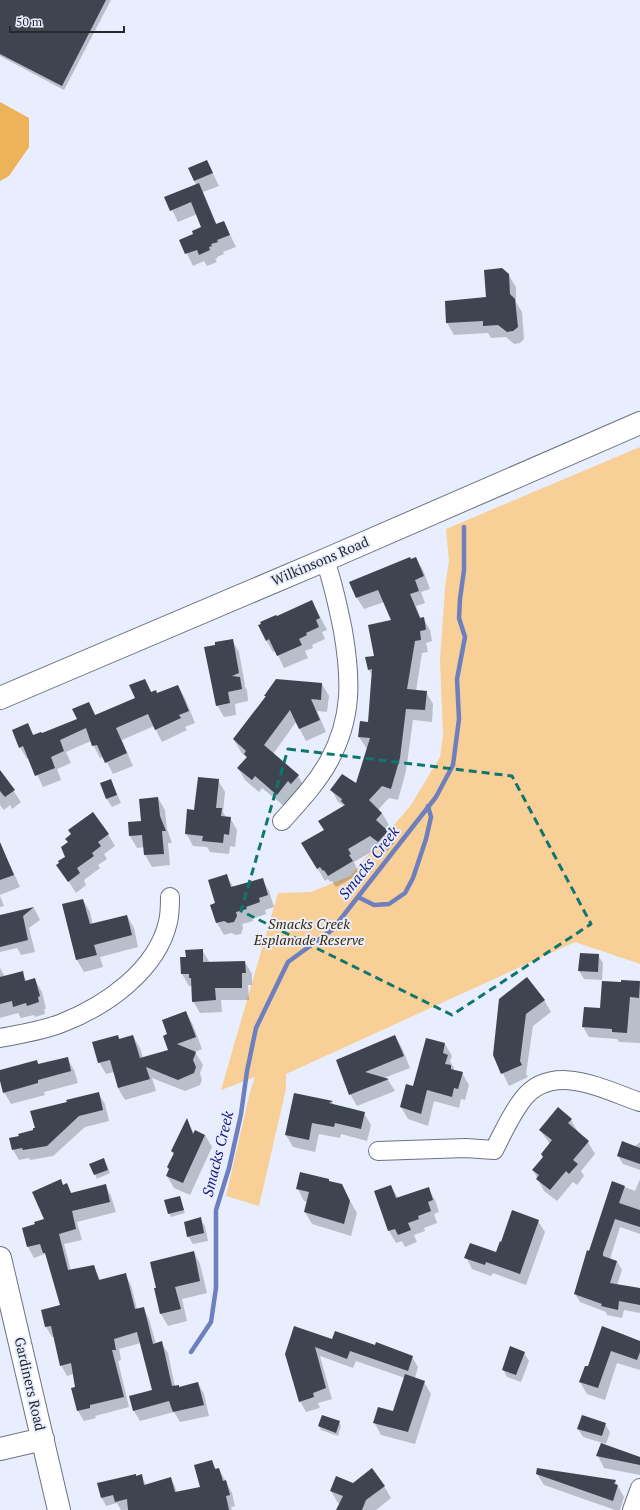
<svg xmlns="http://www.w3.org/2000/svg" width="640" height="1510" font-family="'PT Serif',serif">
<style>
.green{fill:#f8cf96}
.forest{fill:#eeb259}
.shadow{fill:#0003}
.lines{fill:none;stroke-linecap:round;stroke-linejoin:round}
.stream{stroke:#6d80bd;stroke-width:4.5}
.building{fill:#3f4451}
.minor-casing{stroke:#6d7280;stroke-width:20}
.tertiary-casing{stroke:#6d7280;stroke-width:24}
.minor{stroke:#fff;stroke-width:18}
.tertiary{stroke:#fff;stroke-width:22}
.marked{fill:none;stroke:#0f766e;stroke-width:3;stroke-dasharray:8 5;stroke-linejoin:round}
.labels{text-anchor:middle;stroke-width:4;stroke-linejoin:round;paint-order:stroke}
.street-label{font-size:14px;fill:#26282e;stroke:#e8eefe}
.park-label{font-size:14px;font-style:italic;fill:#3f2800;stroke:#e8eefe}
.water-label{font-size:15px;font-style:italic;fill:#171b7b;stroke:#e8eefe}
</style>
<rect width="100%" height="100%" fill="#e8eefe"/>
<path class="green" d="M640,447V964L575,942L286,1074V1089L259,1206L226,1196L250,1092L255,1077L221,1090L278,893L311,892L350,876L411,805L440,757L443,736L440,660L445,588L449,561L446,529Z"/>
<path class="forest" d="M0,102L29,118V147L9,176L0,181Z"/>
<path class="shadow" d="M0,0H111L64,90L0,56Z
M207,161L219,186L203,192L217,225L224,222L236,247L223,252L224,254L217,257L218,258L215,259L217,262L207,266L204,261L193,266L181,241L195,235L203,227L197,214L178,222L166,197L197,185L194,181Z
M508,274L516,287V302L522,312L524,339L520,343L514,344L506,337L491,338L488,333L454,335L447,323L446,302L488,298Z
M416,558L423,570L430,589L421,592L425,603L416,606L421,619L423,618L430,630L432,641L426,643L428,652L422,653L416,691L426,692L433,704L432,722L413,720L406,771L398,800L389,798L378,810L382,813L389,825L385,829L394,843L385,854L378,848L354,862L359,874L336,887L332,881L330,882L328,879L325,881L303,843L325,830L344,806L338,802L332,790L357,784L367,749L359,737L361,722L369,723L373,676L369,670L392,621L384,602L364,609L357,598Z
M312,601L327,630L322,632L325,639L312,645L313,648L305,651L308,658L284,668L276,651L273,652L266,640Z
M232,640L239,652L245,685H244L247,690L248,701L235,704L236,715L224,717L217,705L216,645Z
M145,680L152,693L157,695L178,686L185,698L195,723L185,727L187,730L162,742L154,726L122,740L133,766L113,774L104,757L100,758L91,741L66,752L71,763L57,769L61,780L43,787L29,758L27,759L20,747L28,725L34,736L41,734L78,720L89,703L96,716L136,698Z
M276,680L322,684L329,696L327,712L317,711L326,732L306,741L296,722L273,754L298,776L305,788L284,806L262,788L259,792L245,780L238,768L247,758L241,752L234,740L266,698L265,696Z
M0,771L21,802L12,809L10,805L4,810L0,805Z
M111,780L121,803L112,807L107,799L102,783Z
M218,780L225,792L223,812L226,817L230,818L237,830L235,847L230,846L229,854L210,852L207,847L193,846L186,833L195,811Z
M158,798L165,810L167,829L172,843H168L170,865L152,867L145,855V847L137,848L130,836L129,823L142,822Z
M108,834L115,846L104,854L107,859L98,865L100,868L84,880L86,885L76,893L58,865Z
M6,857L12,869L20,887L0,895V859Z
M226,875L234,888L262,879L269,891L274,907L265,910L266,914L252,919L253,921L242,924L243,928L241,934L236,935L231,933L224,935L217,923L212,905L216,904Z
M0,896L4,906L0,907Z
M83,900L90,912L93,925L127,916L134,928L138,947L100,957L103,967L84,972L77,960Z
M34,908L40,920L29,928L35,952L21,955L17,948L0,952V916Z
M202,950L210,963L245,962L252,974V985H248L249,1000H221L222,1012L200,1013L193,1001L192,986H189L182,974L181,958H187Z
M598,955L603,963L602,980L584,979L579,971Z
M0,968L5,977L22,973L27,982L35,980L42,992L46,1009H44L45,1014L35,1017L34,1015L21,1018L18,1013L0,1018Z
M640,982V1043L619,1042L617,1039L589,1037L583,1027L601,1009Z
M500,1000H544L551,1012L533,1026L526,1074L528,1077L509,1086L494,1055Z
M186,1013L193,1025L202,1049L195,1052L203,1065L200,1073L202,1080L200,1085L185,1091L152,1078L156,1091L125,1100L118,1088L114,1072L106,1074L99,1062L118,1036L120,1040L133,1036L140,1048L143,1058L170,1051L168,1035Z
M395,1036L402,1048L410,1068L384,1078L388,1080L395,1091L357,1106L350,1094L337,1060Z
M445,1044L452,1056L450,1061L454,1068L453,1070L462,1073L469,1085L465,1100L461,1099L459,1108L434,1101L428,1126L408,1119L401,1107L407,1085L413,1087Z
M67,1058L74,1070L78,1083L44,1092L45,1095L11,1104L4,1092L0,1077V1071L37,1061L39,1065Z
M98,1093L105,1104L109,1121L85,1127L53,1156L30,1160L29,1158L19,1160L13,1150L68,1103Z
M295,1094L332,1102L334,1105L364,1113L371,1125L367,1141L341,1134L340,1138L319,1134L315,1152L293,1147L286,1135Z
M558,1109L571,1120L578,1132L588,1142L595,1154L581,1171L584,1176L577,1185L573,1182L557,1201L544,1191L533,1170L544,1158L550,1144L540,1130Z
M187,1120L194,1134L205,1135L212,1147L190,1195L174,1188L167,1176L174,1155L172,1151Z
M640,1142V1170L623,1164L618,1156L634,1147Z
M106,1163L110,1173L97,1179L91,1164Z
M640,1179V1234L620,1227L610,1259L617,1261L622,1270L617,1285L640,1289V1313L624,1310L622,1318L607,1315L606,1312L580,1302L575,1294L612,1182L635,1191Z
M330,1182L341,1185L357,1213L351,1236L312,1224L305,1212L308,1202L304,1201L298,1189Z
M66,1184L72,1194L105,1185L111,1196L116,1212L77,1222L82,1240L64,1244L71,1271L93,1266L101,1281L125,1275L131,1285L137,1309L143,1308L149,1319L156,1344L161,1343L168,1353L175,1387L179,1388L198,1383L204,1394L209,1416L180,1422L174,1412L140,1421L134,1411L130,1397L153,1390L141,1343L119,1349L121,1360L118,1361L129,1407L95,1416L96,1418L84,1421L78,1411L74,1374L67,1376L61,1365L54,1337H52L46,1327L61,1306L49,1261L45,1254L34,1258L28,1247L23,1228L36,1225L46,1220L63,1186Z
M391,1186L398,1198L428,1188L435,1200L439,1212L434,1214L437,1223L424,1228L425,1231L414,1235L417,1242L405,1247L402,1241L396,1243L389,1231L375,1192Z
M179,1197L185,1213L171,1217L169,1213Z
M200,1219L205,1226L208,1241L193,1244L188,1236Z
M538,1221L545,1232L526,1285L493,1273L491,1276L472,1269L466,1257L496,1254Z
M194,1252L200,1264L207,1293L182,1299L187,1321L168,1326L161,1314L155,1289Z
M602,1328L640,1342V1370L617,1363L605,1400L587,1394L580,1382L589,1368Z
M333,1340L376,1346L412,1357L418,1367L415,1378L424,1382L431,1394L415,1444L381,1435L374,1422L393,1412L405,1378L356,1361L353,1368L320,1356L332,1399L318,1403L320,1408L306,1412L300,1401L286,1354Z
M524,1353L529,1361L521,1382L507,1377L503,1369Z
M339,1422L341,1426L338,1436L321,1430L319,1426Z
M605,1424L610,1432L606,1444L583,1437L578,1429Z
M598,1456L640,1458V1475L604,1468Z
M212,1461L216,1469H219L232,1493L235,1506L231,1507L232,1510H174L216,1496Z
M537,1474L615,1481L624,1497L620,1510H615L544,1485Z
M141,1475L146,1485L171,1479L175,1486L178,1497L126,1510H121L117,1503L106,1506L102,1498L98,1484Z
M353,1484L384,1486L391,1498L376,1510H337L340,1504L338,1503L331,1491Z"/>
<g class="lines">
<path class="stream" d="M358,897L374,905L389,904L405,893L413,878L426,839L431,817L428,806
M191,1352L211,1322L216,1288V1210L229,1168L241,1114L247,1071L256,1028L288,962L332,930L436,797L453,765L459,719L457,679L465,637L459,618L460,599L464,570V527"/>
</g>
<path class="building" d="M0,0H106L62,86L0,54Z
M207,160L213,173L194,181L188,168Z
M199,183L216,224L224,221L230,235L217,240L218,242L211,244L212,246L209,247L210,250L199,255L197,250L185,254L179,240L193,234L192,231L201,227L191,202L170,211L164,197Z
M502,268L509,274L510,294L515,299L518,327L513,331L507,332L498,325L483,326V321L446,323L445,301L486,297L484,270Z
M410,557L411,559L416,557L424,576L415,580L419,591L410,594L420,618L424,617L426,629L425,630L420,631L421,640L415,641L407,689L427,691L425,710L406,709L400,758L391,789L382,786L369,800L382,813L376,820L388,831L378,842L370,836L348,849L351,854L349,855L353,861L328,876L324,870L323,871L320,867L317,869L301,843L324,830L318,821L345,805L341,801L342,799L330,790L342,774L356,783L370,738L358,737L360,721L368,722L372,669L368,670L365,657L374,656L368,625L391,620L378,590L356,598L349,582Z
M312,600L320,618L316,620L319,627L306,633L307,635L299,639L302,645L277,656L269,639L266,641L258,625L261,624L260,622L276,615L277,616Z
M233,639L239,673L232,676L240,677L242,689L228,692L230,703L216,706L204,647L215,645V642Z
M145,679L151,692L156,690L157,693L178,685L189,711L179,715L181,718L155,730L148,714L116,728L127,753L105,763L97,745L92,746L86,728L60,740L64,751L51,757L55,768L35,776L23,746L19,748L12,730L28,723L33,735L41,732L42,733L77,719L72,709L89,702L95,715L135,698L129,685Z
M276,679L322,683L321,700L311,699L320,720L299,729L290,710L264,745L299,775L291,784L288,781L277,795L255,776L252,780L237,768L247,757L244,754L246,751L233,739L266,696H264Z
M0,770L15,790L5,797L0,791Z
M198,777L219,779L216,808H222L221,816L231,817L229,835L224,834L223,843L202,841L203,836L185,834L187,809L194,810Z
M111,779L117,795L106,799L100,783Z
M158,797L160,816L166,831H162L164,854L144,855L142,835L129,836L128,822L141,821L139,799Z
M93,812L109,834L98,842L101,846L92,853L94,856L77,868L80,873L68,882L56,865L59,863L58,861L65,857L61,847L68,842L65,839L71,834L68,830Z
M0,842L14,875L0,880Z
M227,874L231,887L263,878L268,895L259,898L260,902L246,907L247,909L236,912L237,916L234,922L228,923L224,921L216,923L210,905L215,903L208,880Z
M83,899L90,924L127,915L132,935L94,945L97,955L76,960L62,904Z
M34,907L23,916L28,940L0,947V915Z
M203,949V962L245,961L246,973H242V988H215L216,1000L192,1002L191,978H189V974H181L180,957H186L185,950Z
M580,953L599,954L598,972L578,971Z
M23,971L25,981L35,978L40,996L38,997L39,1002L27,1006L26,1003L13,1007L12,1001L0,1004V977Z
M527,977L545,1000L526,1014L520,1061L522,1065L501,1074L493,1055L499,999Z
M621,980L640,981L639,998L630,997L627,1033L612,1032V1029L582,1027L584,1007L600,1008L602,981L621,982Z
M186,1011L196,1037L177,1044L196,1052L193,1060L196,1067L194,1073L178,1080L146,1067L150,1079L118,1088L110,1060L98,1063L92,1042L118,1035L119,1039L133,1035L140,1058L168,1050L163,1036L167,1034L162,1020Z
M395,1035L404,1056L365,1072L389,1079L349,1095L336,1060Z
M426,1038L445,1043L443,1053L448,1055L445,1064L451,1065V1069L463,1072L458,1089L454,1088L452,1097L427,1090L421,1114L400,1107L406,1084L413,1086Z
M68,1057L71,1071L38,1080V1083L3,1093L0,1081V1070L37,1060L38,1064Z
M99,1092L103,1110L79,1116L47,1146L23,1150L22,1148L12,1150L9,1138L19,1136L18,1134L33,1130V1128H35L30,1111L67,1102L66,1100Z
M294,1093L333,1101L329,1103L365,1112L361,1129L335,1123L334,1127L312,1123L309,1140L285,1135Z
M558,1107L572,1119L568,1123L589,1141L573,1160L578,1164L569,1174L566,1171L550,1190L536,1179L539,1175L532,1170L543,1157L541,1154L552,1140L539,1130Z
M187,1118L193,1134L195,1130L205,1135L183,1183L166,1176L169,1169L167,1167L174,1153L171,1151Z
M622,1141L640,1148V1164L617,1156Z
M104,1158L108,1170L94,1175L89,1164Z
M300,1172L329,1179V1181L342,1184L350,1201L344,1224L304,1212L309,1192L296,1189Z
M61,1179L63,1185L67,1183L71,1193L106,1184L110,1202L72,1211L76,1229L59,1234L68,1270L94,1265L99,1280L126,1273L135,1309L144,1307L153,1344L162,1341L172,1386L179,1385V1387L198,1382L204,1405L173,1412L169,1401L133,1411L129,1396L152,1390L137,1332L114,1339L116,1350H112L124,1397L90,1405V1408L77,1411L71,1388L75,1387L71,1363L60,1366L51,1326L45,1327L41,1310L60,1305L45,1253H43L40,1244L27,1247L22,1228L35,1224L34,1222L44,1219L32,1192Z
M612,1181L625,1186L619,1203L640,1210V1227L615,1219L603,1253V1256L617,1261L610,1283L640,1288V1305L619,1301L618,1310L601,1306L602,1304L574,1294L585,1257L587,1250L589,1251Z
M391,1185L396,1198L429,1187L433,1200L428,1202L431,1211L418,1216L419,1219L408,1223L411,1230L398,1235L395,1229L388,1231L374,1191Z
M180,1196L184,1210L168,1214L164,1200Z
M512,1210L539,1220L520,1274L486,1262L485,1265L464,1258L470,1243L496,1252L500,1241L501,1242Z
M201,1217L204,1233L187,1237L184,1222Z
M194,1251L200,1281L175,1287L181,1309L160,1314L154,1288H156L150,1262Z
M294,1326L332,1339L335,1331L375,1345L376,1342L413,1356L408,1371L350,1351L347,1359L315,1347L326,1388L313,1393L314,1397L299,1402L285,1354Z
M602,1326L640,1341V1352L637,1360L611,1351L598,1388L579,1382L585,1366H588Z
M510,1346L525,1352L516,1375L502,1370Z
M405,1374L425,1381L408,1432L373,1423L378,1407L393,1411Z
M322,1415L340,1421L336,1433L318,1426Z
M582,1415L606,1423L602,1436L577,1429Z
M601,1443L640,1457V1465L596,1456Z
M212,1460L215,1469L219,1468L223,1481L226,1480L230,1495L226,1496L229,1510H128L127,1499L115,1502L113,1495L101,1498L97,1483L136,1474V1476L142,1474L144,1485L171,1477L175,1492L200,1487L194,1465Z
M372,1468L385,1486L366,1500L362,1510H336L343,1496L330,1491L336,1476L353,1483Z
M537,1468L616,1480L614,1484L618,1485L613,1501L536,1474Z"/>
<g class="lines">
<g class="minor-casing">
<path id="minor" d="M282,821C299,802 317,783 329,761C353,717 351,678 343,631C338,606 333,583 325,560
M0,1038C21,1034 42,1031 62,1023C106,1006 157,970 168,922C170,914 170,905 170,897
M378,1151L466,1148L494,1150C503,1133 511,1114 523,1099C553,1061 604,1090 640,1102
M632,1510L640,1488"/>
</g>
<g class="tertiary-casing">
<path id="tertiary" d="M0,698L325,560L640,423
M0,1258L59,1510
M0,1449L43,1439"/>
</g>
<use href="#minor" class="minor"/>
<use href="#tertiary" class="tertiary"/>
</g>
<path class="marked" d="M288,749L512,776L591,924L452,1015L241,911Z"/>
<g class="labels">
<g class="street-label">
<text transform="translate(320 561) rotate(-23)" y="5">Wilkinsons Road</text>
<text transform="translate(30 1384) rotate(77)" y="5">Gardiners Road</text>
</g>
<g class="park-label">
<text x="309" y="929">Smacks Creek<tspan x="309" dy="16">Esplanade Reserve</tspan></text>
</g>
<g class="water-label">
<text transform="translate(369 863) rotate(-52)" y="5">Smacks Creek</text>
<text transform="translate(218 1154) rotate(-76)" y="5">Smacks Creek</text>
</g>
</g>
<path d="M10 26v6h114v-6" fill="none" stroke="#26282e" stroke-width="2"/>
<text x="16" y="26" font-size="12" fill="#26282e" stroke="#e8eefe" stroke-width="3" paint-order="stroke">50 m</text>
</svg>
